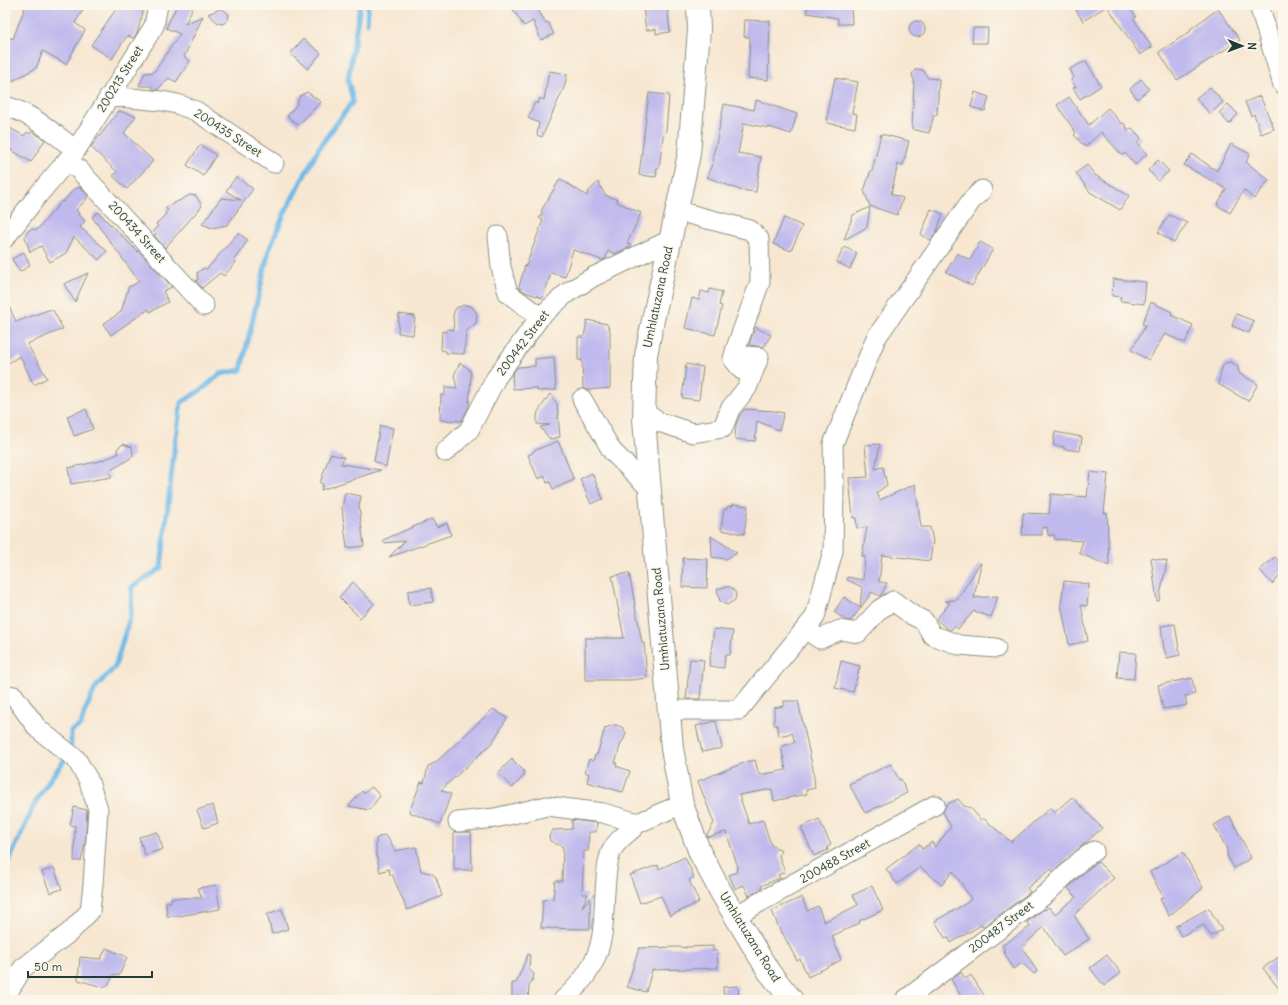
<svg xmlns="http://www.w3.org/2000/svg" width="1288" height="1005" font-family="Delius,sans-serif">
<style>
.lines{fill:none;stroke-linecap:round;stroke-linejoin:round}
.stream{stroke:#6fb9e8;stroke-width:5}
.building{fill:#c0b9ed}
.street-casing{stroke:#8b9282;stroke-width:21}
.secondary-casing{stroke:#8b9282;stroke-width:24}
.street{stroke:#fff;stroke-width:19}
.secondary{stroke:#fff;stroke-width:22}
.labels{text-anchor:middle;stroke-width:3;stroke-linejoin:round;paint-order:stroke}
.street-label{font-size:12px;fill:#1f3d34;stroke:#fbf7ec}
</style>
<rect width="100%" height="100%" fill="#fbf7ec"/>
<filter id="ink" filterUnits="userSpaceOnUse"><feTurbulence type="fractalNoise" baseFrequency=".025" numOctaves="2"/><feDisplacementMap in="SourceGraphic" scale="8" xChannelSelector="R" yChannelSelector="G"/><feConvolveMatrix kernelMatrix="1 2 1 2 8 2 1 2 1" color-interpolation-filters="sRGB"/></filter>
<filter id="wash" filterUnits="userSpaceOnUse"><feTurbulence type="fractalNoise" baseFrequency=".012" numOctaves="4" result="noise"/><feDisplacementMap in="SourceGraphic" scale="16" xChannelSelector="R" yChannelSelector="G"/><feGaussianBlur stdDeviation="0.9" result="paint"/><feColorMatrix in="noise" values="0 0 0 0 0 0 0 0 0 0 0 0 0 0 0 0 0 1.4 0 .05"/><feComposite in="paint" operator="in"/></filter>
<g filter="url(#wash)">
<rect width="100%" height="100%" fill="#f7e7d1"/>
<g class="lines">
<path class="stream" d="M367,23L368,7
M71,746V731L81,725L84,713L96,687L115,667L131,613L132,587L161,568L175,443L181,403L204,388L220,374L241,370L269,250L285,212L319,148L353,101L348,80L360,5
M5,870L35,803L48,782L66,758"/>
</g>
<g id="blocks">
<path class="building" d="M26,5H86L75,23L85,30L66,64L43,51L36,68L5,85V36L13,39Z
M119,5H145L137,33L134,38L127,36L112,59L91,45Z
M177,5H194L185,24L203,16L184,57L190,61L176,82L169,78L157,90L153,89L151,86H139L145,73L154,72L180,34L166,28Z
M510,5H535L546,23L548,22L554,34L541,40L533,21L524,26Z
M667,5L670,32L656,34V29L646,30L643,8Z
M807,5H851L852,24H838V18L807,13Z
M1073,5H1128L1136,17L1134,19L1152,47L1140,55L1107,6L1083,21Z
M220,9L224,10L229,14L228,20L223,24L218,23L208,14Z
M1218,9L1240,40L1177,80L1159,52L1191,31L1190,29Z
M745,20L770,21L768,80L748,78L750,37H744Z
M909 29a8 8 0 1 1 16 0a8 8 0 1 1-16 0Z
M973,28H988L987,43H972Z
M303,39L321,53L308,69L290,54Z
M1086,61L1101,86L1080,99L1073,88L1076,87L1071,80L1074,78L1070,69Z
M916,69L923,70L928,78L939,79L937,115H934L929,133L912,129L914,81L912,74Z
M549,71L567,74L565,85L542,137L537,135L539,123L528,118L535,102L538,104L540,98L544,100Z
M835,78L858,82L852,113L857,114L855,128L827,123L829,103Z
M1141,79L1149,89L1137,99L1130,89Z
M1210,87L1223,102L1210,114L1196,98Z
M307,92L321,102L298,125L287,116L297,104L300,96Z
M975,92L989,97L985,111L971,107Z
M649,93L669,95L666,131L663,136L659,168H657L656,177L639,175Z
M1260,96L1274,129L1261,134L1254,114L1251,116L1245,102Z
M1069,97L1089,125L1108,108L1122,124L1124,123L1128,130L1132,128L1141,138L1137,142L1147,154L1135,165L1125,153L1122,155L1101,132L1085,147L1074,135L1076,133L1057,105Z
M756,100L797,114L791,134L769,127V128L744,123L738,153L761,157L756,192L740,190L707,177L714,159L712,158L716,145L724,104L754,110Z
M1228,104L1238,114L1229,124L1219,113Z
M119,111L136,116L124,133L153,161L127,189L113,176L117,172L91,147Z
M5,125L24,136L27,132L30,134L32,131L45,140L31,162L5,146Z
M881,134L909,141L903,165L898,164L891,194L903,198L897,215L870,206L864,191L871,170L872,171Z
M1231,144L1250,154L1246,162L1269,180L1254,199L1244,190L1230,213L1217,205L1226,189L1184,165L1192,154L1217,171Z
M200,145L216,155L203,176L187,165Z
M1158,160L1169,171L1158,181L1148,170Z
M1087,165L1095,175L1129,196L1120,210L1090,192L1076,173Z
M236,177L253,189L227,225L212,228L202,224L221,198L241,200L226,191Z
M560,179L587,196L588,192L598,182L605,195L618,200L617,202L641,213L627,244L631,245L630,247L615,254L608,251L605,259L602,260L573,250L565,277L551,273L543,298L525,292L519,287L525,265L526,266L543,220L539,218L543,212L541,211Z
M80,187L88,196L86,200L76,210L79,213L78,215L85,221L80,227L107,251L99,260L74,237L66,253L50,262L41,246L30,252L25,237L26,233L31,229L37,230L62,201L63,202L74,189Z
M190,195L196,196L202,206L165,248L154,235L156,234L153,231L158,226L156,224L166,214L165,213L168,210L165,208Z
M870,207L867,227L844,240L853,215Z
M931,209L943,214L936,233L931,240L921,235Z
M98,212L138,252L139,251L172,287L163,291L168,302L150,312L149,309L144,312L111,335L103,324L121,312L129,286H132L139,281L92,217Z
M1169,215L1187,223L1174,243L1158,232Z
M784,218L802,226L791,251L773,244Z
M238,233L248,240L234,260L236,262L224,276L220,273L202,288L196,281L198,279L197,273L204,268L207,269Z
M980,242L993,249L972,286L946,272L957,253L970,260Z
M844,247L857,253L850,269L837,262Z
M24,252L30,265L20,272L12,259Z
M88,273L75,302L64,284Z
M1113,279L1146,282L1144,304L1120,301L1121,297L1112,296Z
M710,289L722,292L719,305L722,306L715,335L685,328L692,298L699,300L701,291L709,293Z
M5,297L16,322L48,310H53L63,329L27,344L47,378L34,385L20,356L5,365Z
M1151,302L1172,312L1171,315L1193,325L1185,343L1165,334L1149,360L1131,350L1146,325L1142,324Z
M464,305L471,306L476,312L477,315L476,323L466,331L464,354L446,353V351L441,350L442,331L447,332V329L454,330L453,316L454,312L456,308Z
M399,314L415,316L413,335L398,333Z
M1236,314L1254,321L1249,333L1232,326Z
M587,320L607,324L610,331V388L588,390L583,388L582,360H578V337H584Z
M755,327L771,335L764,347L749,345Z
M554,357L556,390L537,391V388L513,389L512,374L518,367L535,366V359Z
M1231,362L1237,366L1240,374L1258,384L1248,401L1218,384L1222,368L1225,363Z
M460,363L469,369L471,374L469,406L462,421L440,420L441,395H445V387L457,388L454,375Z
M686,364L703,367L699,400L682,398Z
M550,394L557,404L560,437L550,439L540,427L550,425L537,424V417L538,412Z
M86,409L93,429L74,436L67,416Z
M745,409L774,411L784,413L779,430L757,421L755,441L735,439L736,425L740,415Z
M380,426L393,428L386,467L374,461Z
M1055,432L1082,437L1080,451L1064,449V447L1053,445Z
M558,441L574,480L553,489L550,482L547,483L545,476L538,479L528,455L533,453V451Z
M123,444L132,447L133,455L132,457L120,465L108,471L112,477L71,484L68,468L100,461L118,454L117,449Z
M880,444L875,469L883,467L887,485L876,493L880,500L915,484L921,527H930L933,541L930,561L882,555L879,582L887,583L881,595L880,596L872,592L851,621L845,620L834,612L844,597L860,608L862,587L847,580V577L863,580L865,556H862L867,527L857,528L856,518H853L849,478L868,477L865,445Z
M330,454L344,457L341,464L381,470L321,490L323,484L320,483Z
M1090,472L1108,474L1104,513H1107L1109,566L1079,553L1083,541L1054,539L1055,535H1048L1047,527L1042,528V535H1022L1023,513L1049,514L1051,494L1087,497Z
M592,473L603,499L591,504L580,479Z
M345,493L361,496L359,507L364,546L347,548L342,508Z
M733,504L748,506L744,534L721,530L724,509H727L728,506L732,507Z
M432,519L437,527L447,523L451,535L389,557L405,541L384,543L383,540Z
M711,536L737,553L726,559L712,557Z
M1275,557L1283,566V573L1272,584L1260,570Z
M683,558L708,559L707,588L682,587Z
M1151,558L1167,561L1159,601H1157Z
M980,563H981L974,598L998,596L991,617L974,611L958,629L954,626L951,630L946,628L936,619L950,603L945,601L957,600Z
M629,573L642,643H644L647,678L631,680H585V638H624L612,576Z
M1064,581L1089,584L1087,606L1081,605L1088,641L1069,645L1061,604Z
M353,582L374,604L360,618L339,597Z
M725,587H731L735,592L736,594L735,600L727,605L720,601L717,589Z
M431,588L433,602L409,605L408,591Z
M1175,624L1180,655L1167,658L1164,649L1161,626Z
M714,629L733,631L730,655H725L724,668L709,666Z
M1119,652L1136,653L1134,679L1117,678Z
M690,659L704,660L700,699H686Z
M841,661L860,666L853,692L835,688Z
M1192,678L1195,694L1185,696L1187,705L1163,709L1158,685Z
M784,701H798L813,769L815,788L806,790L807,794L774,801L772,789L739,795L749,824L763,820L771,845L781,851L779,856L785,872L778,875L780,878L761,886L762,888L749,896L744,885L735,889L729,875L737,872L736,868L738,867L726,832L707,837V835L714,823L698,781L746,762L755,760L759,775L786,770L781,747L795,742L792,733L779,736L777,725H774V708L784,706Z
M493,709L507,718L492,743L441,790L451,794L440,824L409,812L421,782L424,783L428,766L435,763Z
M716,721L722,748L702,752L696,726Z
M614,725H617L623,728L626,733L624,739L621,743L615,763H617L616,766L630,771L623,792L587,782L589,774L585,772L589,759L593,761L595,755H597L605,728Z
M512,759L524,771V776L512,788L498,773Z
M891,764L899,780L901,779L907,793L865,813L849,784Z
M372,787L380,796L369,810L349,806L362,791L364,793Z
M1072,797L1102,828L1053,872L1051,869L1027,888L1030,892L983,927L981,925L951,943L948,937L945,938L935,921L965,904L971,899L953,871L942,885L920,867L897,884L886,869L919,844L922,849L932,842L935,847L951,827L943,812L946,805L958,799L964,806L971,808L981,820L983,818L1011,842L1050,808L1054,813Z
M213,805L218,823L204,828L197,810Z
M74,807L87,810L85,843L81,861H74L75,826L70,825Z
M1230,816L1251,858L1234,868L1227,855V849L1214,825Z
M819,819L831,845L827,847L828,850L814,856L801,827Z
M572,820L597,823L596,832H589L588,851H584L582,894H588L582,907L590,898V929L541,928L543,900L553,899L555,881H562L563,847L550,841L549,836L553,830L572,829Z
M157,832L163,849L145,855L139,837Z
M454,832H471L472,870H454Z
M384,835L388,838L395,851L416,847L421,871L431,873L436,877L442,896L407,910L392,874L390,875L389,869L380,872L376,853V841L377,838Z
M1183,852L1203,888L1169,916L1160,899L1163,897L1150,872Z
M685,857L694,877L689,880L699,902L670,916L661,896L640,903L630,875L658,865L659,869Z
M1098,862L1114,878L1074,915L1089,939L1063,956L1044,927L1022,947L1037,971L1034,974L1022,963L1013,969L1003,950L1005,949L1002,946L1031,926L1027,922L1044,909L1045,910L1049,907L1055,914L1076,897L1068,888L1088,869Z
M54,868L62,889L50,893L42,872Z
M216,885L220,909L179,916H167L166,902H171V898H202L198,888Z
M872,886L883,910L859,921L860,923L832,936L841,960L808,977L800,959L797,961L782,932L781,933L772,911L802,897L807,911L818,906L824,922L858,905L853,895Z
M1209,908L1222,930L1211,936L1204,925L1181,936L1176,926Z
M282,909L288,929L272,934L267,914Z
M713,946V951H717L718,968L652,970L646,992L627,987L639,948L680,947L686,948L685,947Z
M106,948L127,957L119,976L114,974L108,985L103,987L78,980L80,957L101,959Z
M528,954L530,955L529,969L534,974L533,979L529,985L528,1000H510L512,996V983H516Z
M1283,954V994L1263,968Z
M1107,955L1121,973L1104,986L1090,968Z
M961,972L965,979L971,975L987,1000H963L951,979Z
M738,986L739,1000H724L723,987Z"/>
</g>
</g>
<g filter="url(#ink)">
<use href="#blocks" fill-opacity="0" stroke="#8b9282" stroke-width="1"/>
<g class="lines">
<g class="street-casing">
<path id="street" d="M1259,5L1283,85
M109,96L162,101L177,104L196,111L274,163
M5,106C32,113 54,134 76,150
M68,159L81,172L204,306
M498,236L501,267L508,293L540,317
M5,238L38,195L76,150L154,26L158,5
M582,399L612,451L650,489
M645,413L659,422L693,433L723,428L730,409L747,388L759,357L745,356L742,370L733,359L736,348L760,282L759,239L750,230L677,211
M445,452L469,430L496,378L540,317L567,293L593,277L670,240
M805,629L820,639L840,630L858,633L880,609L893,601L912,615L924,621L932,635L959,645L996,648
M5,695L14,696L38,729L76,759L88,779L98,809L93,884L90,911L70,932L23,968L5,997
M669,710H739L815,617L833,551L834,487L833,444L876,338L971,201L982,190
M458,822L495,818L547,806L603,813L638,823
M735,916L935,805
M563,1000C583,983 598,961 602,935C604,921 604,906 605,892C606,879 606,865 611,852C618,837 628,835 638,823L682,804
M905,1000L1047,893L1081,860L1094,851"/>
</g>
<g class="secondary-casing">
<path id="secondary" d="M698,5L699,30L689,154L653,320L646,355L645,383L644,419L648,468L672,748L682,804L700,853L722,894L769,972L792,1000"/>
</g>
<use href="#street" class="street"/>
<use href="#secondary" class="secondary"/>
</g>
</g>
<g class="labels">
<g class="street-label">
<text transform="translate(120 79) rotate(-58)" y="4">200213 Street</text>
<text transform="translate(228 133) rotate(33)" y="4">200435 Street</text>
<text transform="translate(137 232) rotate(48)" y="4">200434 Street</text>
<text transform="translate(658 297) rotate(-78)" y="4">Umhlatuzana Road</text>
<text transform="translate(523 343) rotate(-53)" y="4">200442 Street</text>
<text transform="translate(661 619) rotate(-95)" y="4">Umhlatuzana Road</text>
<text transform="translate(835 861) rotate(-29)" y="4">200488 Street</text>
<text transform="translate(1001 927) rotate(-37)" y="4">200487 Street</text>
<text transform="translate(750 937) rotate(58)" y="4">Umhlatuzana Road</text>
</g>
</g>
<rect width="1288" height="1005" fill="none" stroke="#fbf7ec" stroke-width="20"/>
<g transform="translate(1242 46) rotate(91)" stroke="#fbf7ec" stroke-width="3" paint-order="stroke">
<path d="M0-3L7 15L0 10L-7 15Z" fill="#1f3d34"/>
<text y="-6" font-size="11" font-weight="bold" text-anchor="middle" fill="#1f3d34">N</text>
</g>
<path d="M28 971v6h124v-6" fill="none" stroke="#1f3d34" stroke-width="2"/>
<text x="34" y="971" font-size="12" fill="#1f3d34" stroke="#fbf7ec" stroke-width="3" paint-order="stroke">50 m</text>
</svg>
